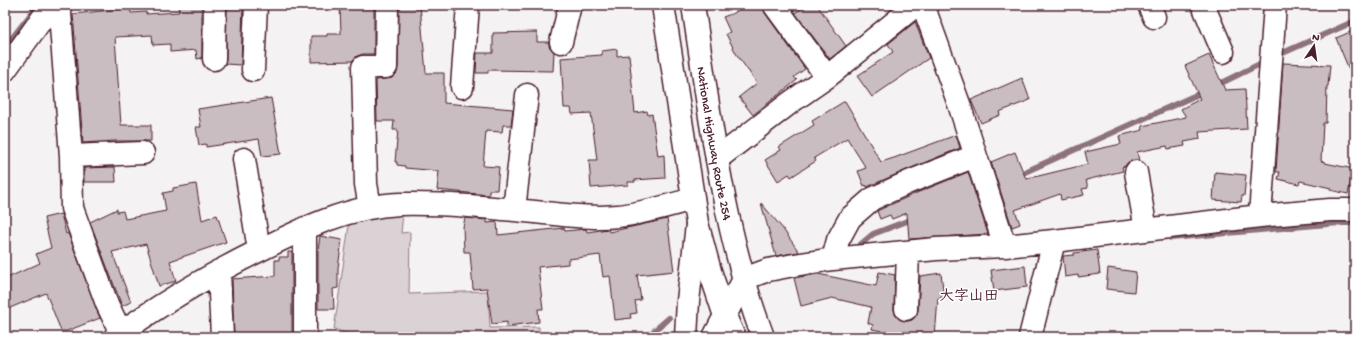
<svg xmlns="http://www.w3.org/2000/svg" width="1360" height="342" font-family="'Gochi Hand','Klee One',sans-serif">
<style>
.green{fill:#dbd2d5;stroke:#927880}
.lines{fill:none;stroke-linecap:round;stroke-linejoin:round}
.stream{stroke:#8d727a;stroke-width:6}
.building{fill:#cabdc1;stroke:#4a1f2b}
.minor-casing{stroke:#4a1f2b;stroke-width:25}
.highway-casing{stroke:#4a1f2b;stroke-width:25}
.minor{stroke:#fff;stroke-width:22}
.highway{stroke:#fff;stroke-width:22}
.labels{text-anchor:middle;stroke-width:3;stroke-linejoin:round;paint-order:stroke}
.street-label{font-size:13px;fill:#4a1f2b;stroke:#fff}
.quarter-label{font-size:15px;font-weight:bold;fill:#4a1f2b;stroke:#fff}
</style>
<rect width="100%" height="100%" fill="#f4f2f2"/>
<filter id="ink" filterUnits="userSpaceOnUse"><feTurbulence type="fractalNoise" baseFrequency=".025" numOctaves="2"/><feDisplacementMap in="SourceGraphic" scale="8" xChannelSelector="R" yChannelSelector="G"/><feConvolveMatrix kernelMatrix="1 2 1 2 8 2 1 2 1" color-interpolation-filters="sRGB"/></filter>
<g filter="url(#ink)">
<path class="green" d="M403,214L401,233L410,232L409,294L488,291L490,328L539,327V337H357L334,329L349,225L372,218Z"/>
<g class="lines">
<path class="stream" d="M5,47L38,5
M1276,56L1355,21
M1215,86L1266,61
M1016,176L1205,91
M1171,238L1339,223H1355
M854,250L873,234L915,218
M647,337L669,318"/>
</g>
<path class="building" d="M178,5H202V58L197,59L196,50L170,52V44L153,45L152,35L115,37L121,125H151V141H114L83,143L73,14L130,8L131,13L146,12V14L179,12Z
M227,5H243L241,65L225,64L226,59Z
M340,5H374V54H363L357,56L352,61L311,62V36H327V34H341Z
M399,5H420L426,73H444V103L513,109L511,125H503L502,132L486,131L483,166L499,167L497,190H489V195L437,190L439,171L405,168V166L397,165V162H395L398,130H393L394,121H377L376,80L392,78L397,73L398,67Z
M746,5H763L765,13L805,69L794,77L797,80L753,115L739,97L757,83L737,55L726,34L730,32L723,17L734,13Z
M806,5H817L846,46L830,59L795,13Z
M915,22L929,58L872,97L857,76L893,52L888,44Z
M1355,30V84L1336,38Z
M537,32V42H549V46L554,52L553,71L488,70V73H476L477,53H493V33Z
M617,49V56L629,55L635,113L647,111L648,115L652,114L658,156L664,155L665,178L634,180L635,182H628V185L591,188L589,160H597L591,113L572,114L571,108H564L561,58L602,55V51Z
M1209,55L1225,90L1245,89L1247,129L1199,132L1200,139L1184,142L1185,146L1168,149L1167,146L1137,152L1139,160H1134L1128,162L1125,166L1122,167L1123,171L1086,180L1088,188L1082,189L1084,195L1061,200L1060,194L1015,210L1020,224L1012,227L991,162L1015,152L1026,179L1088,164L1085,152L1121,144L1119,136L1143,130L1142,126L1186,117L1181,109L1200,99L1185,66Z
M1283,63L1330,65L1328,86H1327L1326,123H1323L1321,161L1325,162V163L1354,169L1348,194L1330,190L1331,188L1300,181L1299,184L1278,179L1280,172H1276Z
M1022,78L1030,100L999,112L1000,115L981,123L971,100Z
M271,98L281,154L262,156L259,139L206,147V144L199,145L196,127H201L198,109Z
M845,101L881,162L894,158L956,135L960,148L904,171L867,187L866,185L864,186L858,171L866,168L847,138L814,158L816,161L791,177L789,174L778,181L765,160L781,150L779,147L814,125L812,121Z
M115,167L116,182H84V168Z
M968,172L988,234L909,239L907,213L892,219L890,215L880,219L877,211L879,210L914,194Z
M1215,172L1246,175L1244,196H1242L1241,202L1213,200Z
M196,184L202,220L217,215L226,242L170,261L176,281L159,286L146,244L112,252L131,302L122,306L90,222L117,209V212L123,211L125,219L166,211L163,193L173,191V188Z
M761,203L783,229L799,252L776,256Z
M61,214L66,234L68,233L100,318L67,331H61L46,293L5,310V279L40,263L36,254L51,248L44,218Z
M465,218L487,220V223L497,222L498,235L564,228L565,231L586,229L587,232L608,229L609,232L667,219L674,271L637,275L641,300L635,301L637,313L630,314L631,318L615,320L610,276L603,277L600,255L568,259V264L538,267L543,309H538L539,322L507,326V322L492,324L487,288L473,289L470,252H464L463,227Z
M320,236L342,240L338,268V288L333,289L334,309H318V251Z
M1097,250L1100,274L1078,277V275L1065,277L1063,256L1074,255V253Z
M288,252H292V336L234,337L232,279L275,276V260H279V257H288Z
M1025,266L1027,287L994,291L991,270Z
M1108,268L1136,272L1134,292L1106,289Z
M879,272L895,275L894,309L895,314L899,319L906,321L912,320L916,316L918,310L920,276L941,273L944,297L938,298L935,337H881L882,331L872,329L873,325L868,323L871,307L832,298L801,306L794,278L818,274L876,286Z"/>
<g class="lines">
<g class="minor-casing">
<path id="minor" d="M56,5L60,13L71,156L72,208L107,304L121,333
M923,5L959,104L1005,246
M1149,5L1154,17
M1203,5L1223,52
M775,6L827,77
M561,42L570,5
M214,59L215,5
M5,70L52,5
M253,70L256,5
M462,87L468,5
M71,156L143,153
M244,159L259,250
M717,159L791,102L827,77L916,5
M1136,172L1146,230
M370,207L366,184L363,67H386L387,5
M514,210L527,95
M1260,216L1275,5
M305,228V337
M833,259L838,240L850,218L872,199L909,182L975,156
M219,271L222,337
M906,309L908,252
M115,337C160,304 208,276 258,251C302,229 349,206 400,204C448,203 496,208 544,213C568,215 594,219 618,216C642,214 670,205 693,199
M686,337L688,301L697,225
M714,337L744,279L768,270L794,265L833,259L936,249L1005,246L1054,241L1260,216L1330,210H1355
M1030,337L1054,241"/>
</g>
<g class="highway-casing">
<g id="highway">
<path d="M663,5L697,223L710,271L725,316L734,337"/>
<path id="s1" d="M693,5C710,116 723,231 763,337"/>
</g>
</g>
<use href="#minor" class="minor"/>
<use href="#highway" class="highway"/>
</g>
</g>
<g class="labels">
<g class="street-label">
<text dy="5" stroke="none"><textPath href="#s1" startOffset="140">National Highway Route 254</textPath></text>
</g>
<g class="quarter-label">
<text x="969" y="300">大字山田</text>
</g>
</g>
<rect width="1360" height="342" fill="none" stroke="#fff" stroke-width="20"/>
<rect x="10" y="10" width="1340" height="322" fill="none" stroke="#4a1f2b" stroke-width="1.5" filter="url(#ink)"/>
<g transform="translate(1314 46) rotate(13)" stroke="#ffffff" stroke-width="3" paint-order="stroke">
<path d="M0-3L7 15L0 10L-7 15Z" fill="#4a1f2b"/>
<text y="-6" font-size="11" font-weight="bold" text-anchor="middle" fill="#4a1f2b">N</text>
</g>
</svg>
